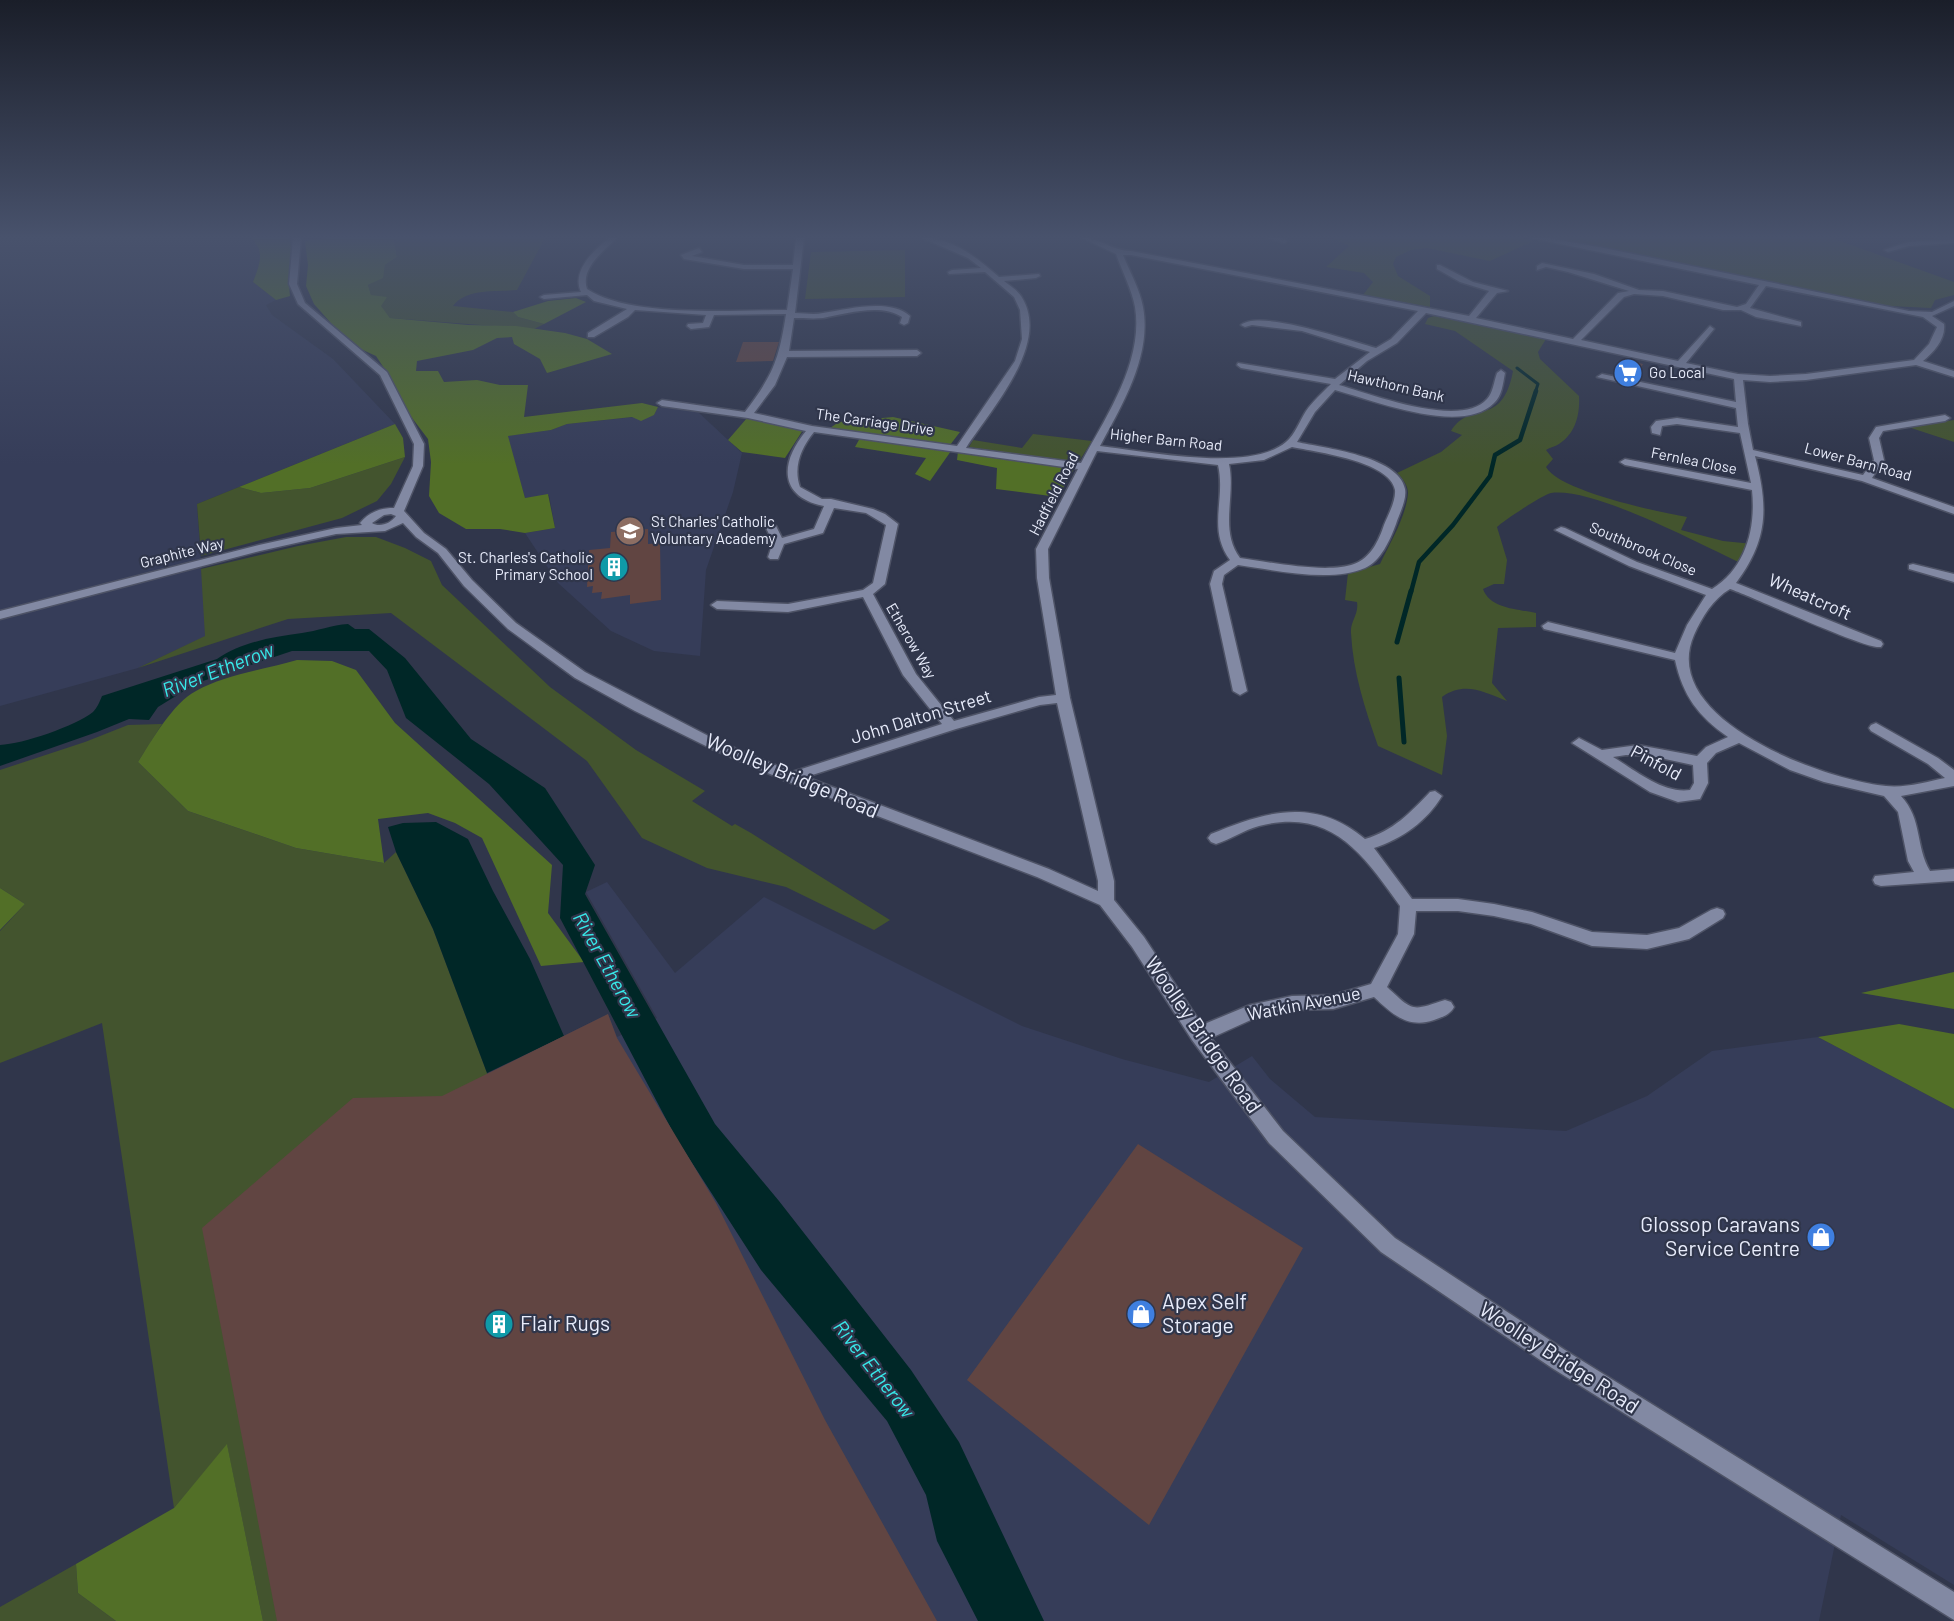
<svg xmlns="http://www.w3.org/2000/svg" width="1954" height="1621" font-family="Barlow,sans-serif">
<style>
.built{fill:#363d59}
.green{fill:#43542e}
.forest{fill:#526f27}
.water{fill:#002727}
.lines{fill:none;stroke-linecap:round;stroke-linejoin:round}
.stream-far2{stroke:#002727;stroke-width:3}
.stream-far1{stroke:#002727;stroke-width:4.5}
.stream{stroke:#002727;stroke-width:5}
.building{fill:#614542}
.minor-casing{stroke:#4e5366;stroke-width:3}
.minor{fill:#8289a3;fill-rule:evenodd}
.labels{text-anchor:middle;stroke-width:4.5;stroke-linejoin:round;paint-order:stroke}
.far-poi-label{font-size:15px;fill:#e8ecfb;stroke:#30364b;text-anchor:start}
.far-street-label{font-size:15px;fill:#e8ecfb;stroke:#30364b}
.street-label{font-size:18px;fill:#e8ecfb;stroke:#30364b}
.water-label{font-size:20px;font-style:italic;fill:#37e8e9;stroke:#30364b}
.near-street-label{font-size:21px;fill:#e8ecfb;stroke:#30364b}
.near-poi-label{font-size:21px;fill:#e8ecfb;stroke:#30364b;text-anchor:start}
</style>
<rect width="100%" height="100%" fill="#30364b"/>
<path class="built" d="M0,238L253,239L259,247L261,261L253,282L276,300L266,305L272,315L333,359L395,424L197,504L206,636L138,668L0,706Z
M658,407L697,411L742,453L733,492L706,570L700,656L654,651L611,631L558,583L525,533L555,528L549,495L525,498L507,436L551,430L567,424L654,415Z
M607,882L675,973L764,897L1022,1026L1122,1059L1209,1082L1252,1056L1270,1079L1315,1117L1566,1131L1647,1096L1712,1051L1818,1037L1954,1109V1585L1841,1515L1819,1621H277L442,1096L608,1014L617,1037L657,1018L586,892Z"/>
<path class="green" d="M398,238H545L517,290C497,292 466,288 453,306L513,312L518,317L544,324L534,329L390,318L371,295L368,285L382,278L385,265L397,257L394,239Z
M1332,238H1518L1533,241L1490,261L1427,248L1411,250L1396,257L1393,264L1398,276L1430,296V307L1363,295L1373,282L1364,273L1326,267L1349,246Z
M1551,238H1832L1954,282V295L1935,300L1931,308L1890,306Z
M905,250V297L805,299L811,252Z
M1434,316L1546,339L1538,352L1540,359L1579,396C1580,414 1576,433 1559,444C1555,447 1550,447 1546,450L1553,459L1546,467C1559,491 1658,512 1687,517L1681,530L1723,541L1753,544L1741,563C1699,544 1594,487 1551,493C1544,494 1503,521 1497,527L1507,560L1504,584H1494L1483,589C1490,609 1518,609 1536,613V627L1498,628L1492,683L1507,701C1483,692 1465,681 1442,697L1447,736L1442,775L1378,746C1365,709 1353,672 1351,633C1350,621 1359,615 1357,602L1345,600L1348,573L1380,564C1390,543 1406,517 1408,493C1408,485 1402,478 1397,473L1441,452L1462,435L1451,431C1471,399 1502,429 1513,371L1455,331L1425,324L1428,318Z
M1954,420V442L1908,427Z
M1033,434L1092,441L1078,463L969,447L973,440L1022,448Z
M405,457L391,484L377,501L342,518L201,556L197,504L239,487L261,493L310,488Z
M346,537H376L405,548L431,561L442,585L550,687L636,750L705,791L692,801L732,826L735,824L751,833L890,920L874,930L786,887L707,868L642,838L587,761L391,613L288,619L138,668L205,636L201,569L298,546Z
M162,724L138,762L188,811L296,848L384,863L396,852L433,929L487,1073L492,1099L363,1621H263L227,1445L174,1508L102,1023L0,1063V931L25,904L0,888V770L85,742L128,725Z
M76,1564L78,1593L116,1621H0V1607Z"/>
<path class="forest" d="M251,238H289C296,260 287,274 290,296L276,300L253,282C259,266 266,251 251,238Z
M327,238H398L394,240L397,257L385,265L383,278L368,285L371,295L387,297L381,306L390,318L468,325L516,326L565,333L587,339L612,354L547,373L540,359L514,344L512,337L497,338L473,350L417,361L416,371H438L444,382L477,380L500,385H528L524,417L642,403L658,407L654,415L641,421L632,417L567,424L551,430L508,436L525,498L548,494L555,528L525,533L500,529H466L439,513L429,496L431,462L428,439L400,402L390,377L376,356L341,340L330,322L314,304L306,286L308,265L305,241Z
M576,298L586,302L544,324L518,317L513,312L548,301Z
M893,417L960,432L950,445L830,428L839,422Z
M747,418L803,430L785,458L742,452L728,440Z
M395,424L403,438L405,457L310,488L261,493L239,487Z
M860,438L951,451L930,481L915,474L926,458L855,447Z
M958,451L1074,469L1058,497L996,489L997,468L957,460Z
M297,660L332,661L356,670L395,723L552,865L548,913L584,962L541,966L482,838L455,823L428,813L378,819L384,863L296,848L188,811L138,762C152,740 173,703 196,691C224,675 266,669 297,660Z
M0,888L25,904L0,930Z
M1954,972V1009L1861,993Z
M1899,1024L1954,1034V1109L1818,1037Z
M227,1444L263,1621H116L78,1593L76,1564L174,1508Z"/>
<path class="water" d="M348,624L355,629H369L405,658L471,739L545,788L595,865L585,894L715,1124L779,1201L911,1370L959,1442L1044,1621H978L937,1541L926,1495L887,1421L761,1270L676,1138L560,918L563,865L489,784L406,718L387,670L369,651H292L197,683L158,707L149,720L129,719L97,732L0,766V745C23,744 75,726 93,712C97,708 100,701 102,696L217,659C242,642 272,637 302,633C317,631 332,625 348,624Z
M436,822L468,839L493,891L530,959L564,1036L487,1073L433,929L396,852L388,827L403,823Z"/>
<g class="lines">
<path class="stream-far2" d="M1517,368L1538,384L1535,393"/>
<path class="stream-far1" d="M1411,592L1419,562L1453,525L1490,476L1495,455L1520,440L1536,391"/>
<path class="stream" d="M1397,642L1411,591
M1399,678L1404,742"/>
</g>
<path class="building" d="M743,342H779L773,361L736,362Z
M1625,360L1643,364L1635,379L1617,375Z
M648,529V544L660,543L661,600L630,604V595L601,599L602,592L592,593L593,586L587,587L589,550L610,548L611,532Z
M608,1014L617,1038L716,1203L825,1420L937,1621H277L202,1228L353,1098L442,1096Z
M1138,1144L1303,1248L1149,1525L967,1380Z"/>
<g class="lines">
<g class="minor-casing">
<path id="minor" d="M293,238H301L297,284L305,303L387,372L424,444L423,466L404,511L424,533L446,549L472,580L516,623L585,672L720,742L792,772L942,724L903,675L863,597L788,612L717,609L711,605L717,601L788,604L863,590L873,583L886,525L866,513L834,508L823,533L784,544L778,559H770L768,557L773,542L766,528L768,526H776L782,538L814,529L824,506C778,497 780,462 806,431L748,418L662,406L657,403L662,400L745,412C773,375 779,360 786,314L714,315L709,327L691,329L687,326L688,324L703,323L706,315L635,310L628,317L594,337H588V333L627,309L594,301L587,295L544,299L540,297L544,295L581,292C571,271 594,250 609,238H617C604,251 580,268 587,289C630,318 735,310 787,310L793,269H744L684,259L681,255L699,248L702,252L692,256L744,265H793L796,238H804L795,313C804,313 814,315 823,313C848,309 890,298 910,316L908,323L904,325L900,323L902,317C880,303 846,314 823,318C813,319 803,318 794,318L789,351L917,350L921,353L917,356L787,357L775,385L754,413L812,426L957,446L1015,361L1022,339L1020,310L1014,297L985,272L949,274L948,272L952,270L981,268L968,258L922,238C954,238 977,258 999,277L1039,274L1040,276L1036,278L1004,281C1010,286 1017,290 1021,296C1052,343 991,409 966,448L1081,463C1105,418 1144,362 1135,307C1132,290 1122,271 1116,254L1082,238C1100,238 1113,251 1131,251L1469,316L1489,291L1460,282L1437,269V265H1440L1473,282L1508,291L1497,293L1476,318L1573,339L1618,293L1629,291L1568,272L1546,267L1537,270V266L1542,263L1594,274L1639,290L1663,291L1737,307L1746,304L1759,285L1531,238H1548L1604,248L1909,311L1932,312L1954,301V306L1932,316L1944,324C1946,339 1934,352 1923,361L1954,371V377L1916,365L1806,380L1770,382L1743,380L1748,424L1753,450L1863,475L1874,460L1869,438L1876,427L1945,415L1950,418L1945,421L1883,431L1879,438L1884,460L1872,478L1954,507V514L1862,481L1755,456C1768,506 1769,539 1736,583L1881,641L1883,644L1881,647C1866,650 1754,597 1730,589C1713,599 1702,617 1694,635C1657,720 1825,780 1886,786C1906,788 1926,782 1945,778L1928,764L1871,731L1869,728L1871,725L1876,723L1938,758L1954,770V786L1901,796C1923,820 1915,846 1930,871L1954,869V881L1881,886L1875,884L1873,880L1875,876L1914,872L1908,861L1898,812L1884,796L1824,782L1790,770L1739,743L1716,753L1707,763L1708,783L1700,799L1678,802L1650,792L1572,743L1579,738L1602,750L1638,745L1697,756L1706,747L1728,737C1698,716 1683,696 1675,660L1544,629L1542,626L1548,622L1675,653L1687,625L1706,595L1629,566L1555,530L1561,527L1565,528L1637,562L1712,589C1746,568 1756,528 1752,490L1625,465L1620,462L1625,459L1751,483L1740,433L1677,424L1662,426L1660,435L1652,433L1651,427L1656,421L1677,418L1738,427L1736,408L1597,377L1602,374L1736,402L1734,379L1426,313L1397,343L1367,361L1339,385C1371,394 1461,429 1487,399C1493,393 1494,381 1497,373L1501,370L1505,373C1503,383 1502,396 1494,403C1462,436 1372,400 1335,390L1315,412L1297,442C1324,448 1399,456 1405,489C1407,500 1399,514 1396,524C1390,540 1381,561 1365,568C1331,583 1274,570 1238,565L1224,575L1222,584L1247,691L1240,695L1233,691L1210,584L1214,571L1230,560C1207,529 1226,499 1218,465L1097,451L1048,549L1049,578L1070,698L1114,881V900L1144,937L1202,1025L1250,1005L1292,996L1333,995L1371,984L1398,934L1400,906C1363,854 1331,807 1259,826C1244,830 1231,839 1216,844L1211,842L1208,838L1211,834C1265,812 1314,796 1365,839C1393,831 1410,813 1430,792L1435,791L1442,796C1427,821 1402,839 1374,848L1412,899H1458L1494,904L1532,912L1592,932L1647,935L1679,928L1711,910L1717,908L1723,910L1725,914L1723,918L1689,939L1647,949L1592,946L1531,924L1494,916L1458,911H1416L1414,934L1387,987C1414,1012 1411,1011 1445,1000L1451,1002L1454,1007C1450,1015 1442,1017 1434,1020C1408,1029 1392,1014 1374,997L1333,1009L1292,1010L1253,1019L1211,1038L1283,1131L1395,1238L1568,1352L1954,1592V1620L1552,1368L1381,1252L1269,1143L1192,1040L1132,947L1100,905L1037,877L786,781L710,748L635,711L575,678L508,629L464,586L438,553L416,537L403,523L385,531L336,534L260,551L0,619V611L259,545L336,528L362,525L360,523C369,512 380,508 394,508L413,466L414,444L380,375L298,304L289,284ZM1123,255H1131L1418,311L1391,339L1376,348C1351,341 1260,309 1241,325L1245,327L1252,325L1302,331L1370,352L1335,379L1238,363L1237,365L1241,368L1331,384C1323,392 1313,401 1306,411C1300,420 1295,435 1286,442C1250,473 1145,451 1100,446C1122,405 1152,356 1143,307C1140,290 1130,272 1123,255ZM1766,286L1923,317L1937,327L1929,344L1914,360L1806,374L1770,376L1738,374L1686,363L1714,329L1710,326L1678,361L1581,340L1624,297L1634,294L1663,296L1723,310H1741L1756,317L1801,326V322L1750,308ZM814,432L1078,469L1036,549L1037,578L1056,695L1039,697L954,721L916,674L873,594L885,584L898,524L885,514L873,509L831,499H822L800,487C793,467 801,448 814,432ZM1292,447C1316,452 1390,461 1395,490C1396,501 1388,515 1384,525C1379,540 1371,558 1354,564C1327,574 1269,562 1240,558C1219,530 1236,495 1229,464L1264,460ZM391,514L396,516C391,523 380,528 372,523L384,515ZM1057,703L1098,881V891L1049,869L806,777L956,729L1040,705ZM1626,755L1651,756L1693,765L1694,783L1690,790C1663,794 1635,770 1613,757Z
M1268,238H1282L1288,241L1284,243Z
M1954,239V243L1909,246L1888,252L1884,250L1908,242Z
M1913,564L1954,574V582L1909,569V565Z"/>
</g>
<use href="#minor" class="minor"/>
</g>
<linearGradient id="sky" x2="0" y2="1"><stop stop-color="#1a1e29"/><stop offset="0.51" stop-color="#48526c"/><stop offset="1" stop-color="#48526c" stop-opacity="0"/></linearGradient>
<rect width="1954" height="465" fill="url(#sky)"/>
<defs>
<g id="supermarket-disc" transform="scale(1.5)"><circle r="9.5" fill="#3f7fe0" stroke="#30364b"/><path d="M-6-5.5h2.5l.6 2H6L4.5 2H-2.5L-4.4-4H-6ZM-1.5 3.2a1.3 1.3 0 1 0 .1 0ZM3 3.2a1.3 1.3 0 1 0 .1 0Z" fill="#fff"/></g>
<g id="school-disc" transform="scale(1.5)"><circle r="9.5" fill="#8d6e63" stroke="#30364b"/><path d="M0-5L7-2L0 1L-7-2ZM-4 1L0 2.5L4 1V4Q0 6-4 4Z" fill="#fff"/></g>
<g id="building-disc" transform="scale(1.5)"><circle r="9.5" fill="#0f9aa8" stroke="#30364b"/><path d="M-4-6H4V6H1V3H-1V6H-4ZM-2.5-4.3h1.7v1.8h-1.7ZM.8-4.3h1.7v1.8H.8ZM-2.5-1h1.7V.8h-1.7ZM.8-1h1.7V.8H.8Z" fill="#fff"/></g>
<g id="shop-disc" transform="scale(1.5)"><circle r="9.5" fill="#3f7fe0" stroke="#30364b"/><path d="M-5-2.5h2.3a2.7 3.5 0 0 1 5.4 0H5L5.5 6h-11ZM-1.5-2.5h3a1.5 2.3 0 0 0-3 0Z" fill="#fff"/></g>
</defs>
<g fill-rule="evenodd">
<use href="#supermarket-disc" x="1628" y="373"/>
<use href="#school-disc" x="630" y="531"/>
<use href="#building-disc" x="614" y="567"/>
<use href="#shop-disc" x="1821" y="1237"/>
<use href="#shop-disc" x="1141" y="1314"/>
<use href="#building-disc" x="499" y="1324"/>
</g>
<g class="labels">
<g class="far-poi-label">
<text x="1649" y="378">Go Local</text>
<text x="651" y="527">St Charles' Catholic<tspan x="651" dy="17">Voluntary Academy</tspan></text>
<text x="593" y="563" text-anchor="end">St. Charles's Catholic<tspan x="593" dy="17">Primary School</tspan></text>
</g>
<g class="far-street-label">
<text transform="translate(1396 386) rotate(13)" y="5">Hawthorn Bank</text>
<text transform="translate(875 422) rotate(8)" y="5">The Carriage Drive</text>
<text transform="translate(1166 440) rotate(6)" y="5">Higher Barn Road</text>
<text transform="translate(1694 461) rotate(11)" y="5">Fernlea Close</text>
<text transform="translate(1858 462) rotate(15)" y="5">Lower Barn Road</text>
<text transform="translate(1054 494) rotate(-63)" y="5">Hadfield Road</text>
<text transform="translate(1643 549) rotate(23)" y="5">Southbrook Close</text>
<text transform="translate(182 553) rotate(-14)" y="5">Graphite Way</text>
<text transform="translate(911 641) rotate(60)" y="5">Etherow Way</text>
</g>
<g class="street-label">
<text transform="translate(1810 597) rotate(24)" y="6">Wheatcroft</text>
<text transform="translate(921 717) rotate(-17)" y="6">John Dalton Street</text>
<text transform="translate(1656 763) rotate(28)" y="6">Pinfold</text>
<text transform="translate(1304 1004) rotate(-11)" y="6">Watkin Avenue</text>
</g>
<g class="water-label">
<text transform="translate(218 670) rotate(-21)" y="7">River Etherow</text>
<text transform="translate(607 965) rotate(61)" y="7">River Etherow</text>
<text transform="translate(874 1369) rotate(52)" y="7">River Etherow</text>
</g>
<g class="near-street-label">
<text transform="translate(792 776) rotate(23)" y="7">Woolley Bridge Road</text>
<text transform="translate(1203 1035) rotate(55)" y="7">Woolley Bridge Road</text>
<text transform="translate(1559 1358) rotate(33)" y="7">Woolley Bridge Road</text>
</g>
<g class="near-poi-label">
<text x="1800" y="1232" text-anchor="end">Glossop Caravans<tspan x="1800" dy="24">Service Centre</tspan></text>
<text x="1162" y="1309">Apex Self<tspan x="1162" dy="24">Storage</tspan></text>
<text x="520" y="1331">Flair Rugs</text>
</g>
</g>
</svg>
